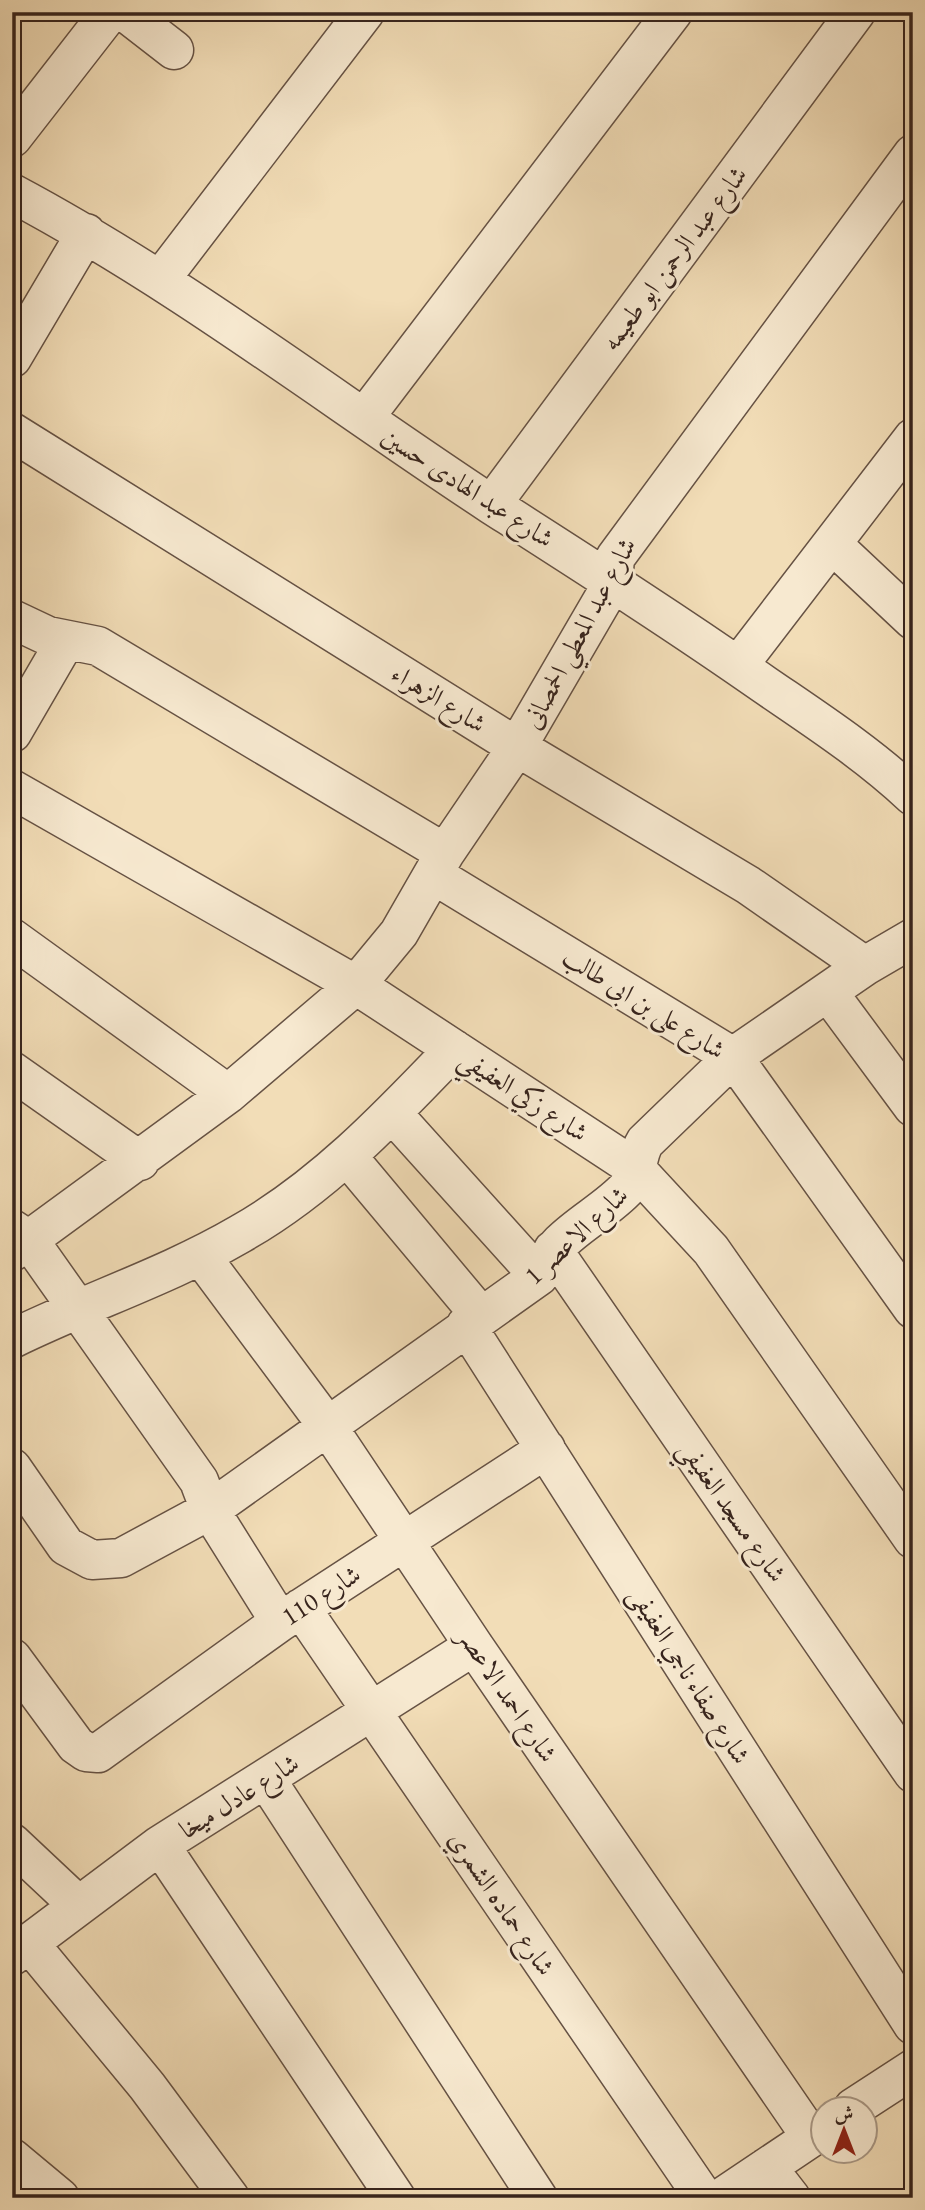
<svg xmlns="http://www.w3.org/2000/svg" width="925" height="2210" font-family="'EB Garamond',Amiri,serif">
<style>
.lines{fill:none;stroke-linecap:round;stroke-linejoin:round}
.street-casing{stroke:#665244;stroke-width:41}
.street{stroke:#f7e9d0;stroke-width:38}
.labels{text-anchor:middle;stroke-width:6;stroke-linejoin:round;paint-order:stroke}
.street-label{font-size:26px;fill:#37241d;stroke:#f7e9d0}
</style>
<rect width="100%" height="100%" fill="#f2ddb7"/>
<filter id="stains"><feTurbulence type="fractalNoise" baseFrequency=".00286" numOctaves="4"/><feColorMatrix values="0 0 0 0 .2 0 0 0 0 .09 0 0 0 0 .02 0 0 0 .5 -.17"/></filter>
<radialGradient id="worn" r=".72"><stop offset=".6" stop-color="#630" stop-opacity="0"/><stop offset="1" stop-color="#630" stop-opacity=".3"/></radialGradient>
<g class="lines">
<g class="street-casing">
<path id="street" d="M125,12L174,50
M12,138L110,12
M12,193C181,283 332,400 492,505C584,564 675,622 765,685C816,720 867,753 913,796
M160,280L365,12
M12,358L86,233
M364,418L673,12
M12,432L517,747L748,885L865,966
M492,504L856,12
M832,544L913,620
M12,619L48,636L98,646L445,853
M738,666L913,438
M12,733L66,640
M12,789L356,985L635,1168L711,1250L913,1539
M434,875L733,1057L913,1309
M12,938L228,1094
M828,992L913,1107
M12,1071L140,1161
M392,1113L539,1276
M347,1156L480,1315
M12,1229L29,1240L199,1481L210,1510L280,1622
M553,1250L913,1773
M12,1252L228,1094L356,985L399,933L445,853L517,747L613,582L615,558L913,154
M201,1256L326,1424L474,1646L811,2137
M466,1325L913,2025
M12,1339C87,1302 168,1276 240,1234C323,1187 389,1117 454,1049
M12,1468L66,1546L92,1560L121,1558L210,1510L539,1276C553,1234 600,1218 628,1187C639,1176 636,1156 645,1142L733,1057L865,966L913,938
M301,1608L704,2198
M12,1658L76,1745L86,1752L98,1753L280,1622L546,1449
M266,1779L538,2198
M12,1843L78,1905
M160,1845L396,2198
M29,1943L147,2086L230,2198
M12,1956L160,1845L474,1646
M853,2108L913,2069
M12,2158L60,2198
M767,2167L791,2198
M721,2198L824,2129"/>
</g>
<use href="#street" class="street"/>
</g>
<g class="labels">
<g class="street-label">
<text transform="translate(674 258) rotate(-53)" y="9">شارع عبد الرحمن ابو طعيمه</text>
<text transform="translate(468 487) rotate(33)" y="9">شارع عبد الهادى حسين</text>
<text transform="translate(579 633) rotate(-62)" y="9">شارع عبد المعطي الحمصانى</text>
<text transform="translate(439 698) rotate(32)" y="9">شارع الزهراء</text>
<text transform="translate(644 1003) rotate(32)" y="9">شارع على بن ابى طالب</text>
<text transform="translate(524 1095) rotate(33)" y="9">شارع زكي العفيفي</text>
<text transform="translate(576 1235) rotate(-43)" y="9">شارع الاعصر 1</text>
<text transform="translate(733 1511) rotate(55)" y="9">شارع مسجد العفيفي</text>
<text transform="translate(321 1595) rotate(-33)" y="9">شارع 110</text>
<text transform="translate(690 1675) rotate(58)" y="9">شارع صفاء ناجي العفيفى</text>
<text transform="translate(508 1695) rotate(56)" y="9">شارع احمد الاعصر</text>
<text transform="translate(239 1796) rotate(-32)" y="9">شارع عادل ميخا</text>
<text transform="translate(502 1903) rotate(56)" y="9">شارع حماده الشمري</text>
</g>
</g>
<rect width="925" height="2210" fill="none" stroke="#f2ddb7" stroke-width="42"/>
<rect x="14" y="14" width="897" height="2182" fill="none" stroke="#37241d" stroke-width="3.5"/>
<rect x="21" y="21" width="883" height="2168" fill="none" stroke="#37241d" stroke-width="2"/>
<g transform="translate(844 2130)"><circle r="33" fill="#f7e9d0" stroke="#aa9a88" stroke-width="2"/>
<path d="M0-5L12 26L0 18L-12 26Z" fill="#8f2418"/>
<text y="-10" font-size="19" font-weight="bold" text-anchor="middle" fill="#37241d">ش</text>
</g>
<rect width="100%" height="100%" filter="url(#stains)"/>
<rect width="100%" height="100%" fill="url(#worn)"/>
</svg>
